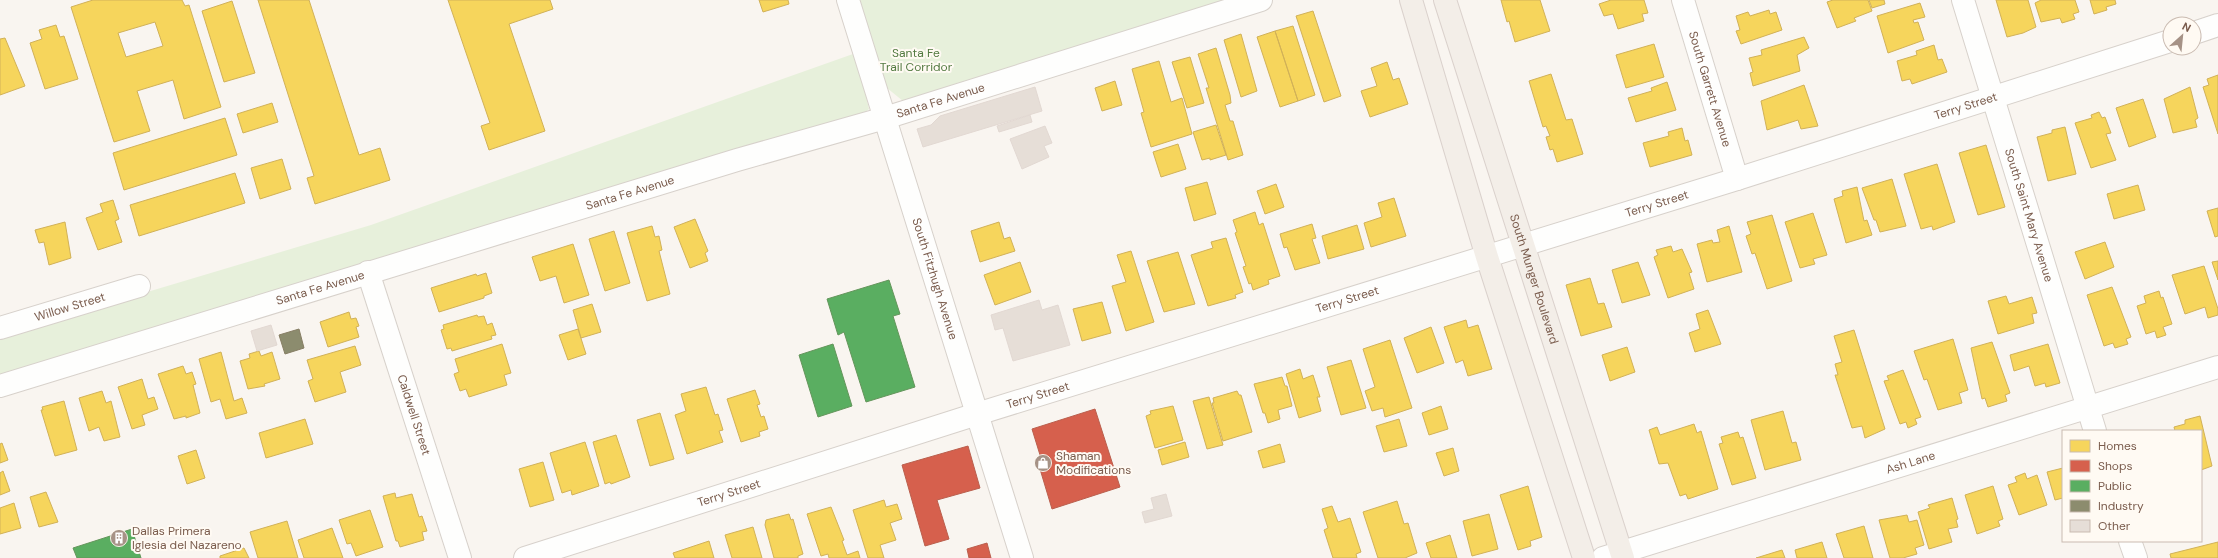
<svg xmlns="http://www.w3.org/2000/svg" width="2218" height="558" font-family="'DM Sans',sans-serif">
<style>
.green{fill:#e7f0db}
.homes{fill:#f6d55c;stroke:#d1b158;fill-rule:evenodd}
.shops{fill:#d6604d;stroke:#ba5f4d}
.public{fill:#5aae61;stroke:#64955b}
.industry{fill:#8c8c6e;stroke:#877e64}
.building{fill:#e6ded7;stroke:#e2d8d2}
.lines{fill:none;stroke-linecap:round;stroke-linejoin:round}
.minor-casing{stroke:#d7d1cb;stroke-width:24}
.major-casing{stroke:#dad1cc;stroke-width:24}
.minor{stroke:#fefefd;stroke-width:22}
.major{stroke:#f3eee8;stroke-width:22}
.labels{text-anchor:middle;stroke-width:4;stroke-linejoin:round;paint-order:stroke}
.park-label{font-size:12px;fill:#537a41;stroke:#fffaf3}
.street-label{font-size:12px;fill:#7a5c4d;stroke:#fffaf3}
.poi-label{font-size:12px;fill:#7a5c4d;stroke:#fffaf3;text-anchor:start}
</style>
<rect width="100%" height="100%" fill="#f9f5f0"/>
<path class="green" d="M860,0H1225L903,101L887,88L885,83L866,96L869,109L863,114L0,377V336L371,225L853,54L860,73L871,36Z"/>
<path class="homes" d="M93,0H182L185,6L189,5L221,107L184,119L173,80L137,91L150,131L114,142L71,7ZM155,22L163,46L126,57L118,33Z
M258,0H309L359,155L380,148L390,180L315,204L307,178L314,176Z
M448,0H550L553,9L509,24L545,131L489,150L481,126L490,123Z
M759,0H788L789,4L763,12Z
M1501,0H1540L1550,31L1515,42L1509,21L1507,22Z
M1611,0H1644L1648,13L1642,14L1644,21L1618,29L1613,14L1604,16L1599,4Z
M1833,0H1868L1872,11L1854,18L1856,21L1837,28L1827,2Z
M1869,0H1884L1885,4L1872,8Z
M1996,0H2028L2036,27L2023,33L2007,37Z
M2075,0L2079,12L2073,14L2075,19L2062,23L2060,18L2041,22L2035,3L2041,0Z
M2090,0H2115L2116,4L2106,7L2107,10L2094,14Z
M232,1L255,73L224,82L202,11Z
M1920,3L1925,17L1913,20L1914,23L1918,22L1924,40L1888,53L1877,16Z
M1769,10L1770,14L1776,12L1782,30L1741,44L1736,31L1740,30L1736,16L1748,12L1750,16Z
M1313,11L1341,96L1324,102L1296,16Z
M56,25L60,37L64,36L78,79L45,89L30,43L42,39L39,30Z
M1293,26L1315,95L1298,101L1275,31Z
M1275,31L1298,101L1280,107L1257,37Z
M1241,34L1257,91L1241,97L1224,40Z
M1804,37L1809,48L1797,55L1800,71L1753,86L1750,73L1753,72L1749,58L1762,55L1761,50Z
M5,38L25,86L0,95V39Z
M1654,44L1664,77L1626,88L1616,55Z
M1934,45L1938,60L1942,59L1947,72L1912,84L1910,79L1902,81L1897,61L1917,55L1916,51Z
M1216,48L1230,95L1231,103L1225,105L1230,121H1233L1243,155L1228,160L1206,88H1209L1198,54Z
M1190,57L1204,103L1187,108L1172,62Z
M1159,61L1171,102L1182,98L1192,134L1151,147L1141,113L1144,112L1132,69Z
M1387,62L1393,80L1399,78L1408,104L1370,117L1361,91L1377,86L1371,68Z
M1551,74L1566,120L1572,119L1583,154L1557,162L1553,149L1550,150L1546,137L1550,136L1546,126L1543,127L1529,81Z
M2218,75V134L2203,87L2209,85L2207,79Z
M1115,81L1122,105L1102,111L1095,88Z
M1667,82L1676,110L1636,122L1628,98L1652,91L1651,88Z
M1804,85L1818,126L1801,129L1798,120L1767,130L1761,101Z
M2190,87L2198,118L2195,120L2197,127L2173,133L2164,99Z
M2143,99L2156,137L2129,147L2116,108Z
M272,103L278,122L243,133L237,114Z
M2099,112L2102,118L2105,117L2111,133L2106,134L2116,160L2091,168L2075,123L2092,118L2091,115Z
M225,118L237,155L124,190L113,153Z
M1216,125L1226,155L1210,160V158L1202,160L1193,132Z
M2065,127L2076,174L2048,181L2037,137L2052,133V130Z
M1682,128L1685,141L1688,140L1692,155L1650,167L1643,143L1669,136L1668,132Z
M1178,144L1186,169L1161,177L1153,152Z
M1986,145L2005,207L1978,215L1959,153Z
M282,159L291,189L260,199L251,168Z
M1937,164L1955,222L1933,230L1932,226L1921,229L1904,174Z
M235,173L245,203L139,236L130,205Z
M1892,179L1906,226L1880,232L1876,220H1874L1862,188Z
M1207,182L1216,214L1194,221L1185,188Z
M1276,184L1284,207L1265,214L1257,191Z
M2138,185L2145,210L2114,219L2107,194Z
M1857,187L1864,221L1867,220L1872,235L1846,243L1834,199L1843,196L1842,191Z
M1394,198L1406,236L1371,247L1364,223L1382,217L1378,203Z
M113,200L119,219L115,221L122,242L98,250L86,218L103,212L100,204Z
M2218,208V236L2215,237L2207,211Z
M1255,212L1259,225L1263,223L1280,276L1268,280L1269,284L1253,290L1251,283L1249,284L1243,267L1246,266L1235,233L1237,232L1233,220Z
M1813,213L1827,255L1813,259L1815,264L1800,268L1785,222Z
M1772,215L1792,281L1767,289L1755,253L1752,254L1746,236L1751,234L1747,222Z
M695,219L708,251L705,253L708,261L690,268L674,227Z
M65,222L71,258L49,265L44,242L39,243L35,230Z
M999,222L1004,239L1010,237L1015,251L980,262L971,231Z
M1312,224L1316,238L1312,239L1320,263L1295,270L1287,247L1284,248L1280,234Z
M1357,225L1364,249L1328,259L1322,236Z
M652,226L655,237L659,236L662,250L659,251L670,294L647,301L627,233Z
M1729,226L1742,272L1707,282L1697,244L1712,240L1713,243L1720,242L1717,230Z
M614,231L630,283L605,291L589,239Z
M1226,238L1243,292L1235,295L1236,298L1208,306L1191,255L1213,248L1211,242Z
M2105,242L2114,267L2085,279L2075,252Z
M573,244L589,295L564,303L556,276L540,281L532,257Z
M1671,246L1673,252L1682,249L1692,272L1689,273L1694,289L1668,298L1654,257L1658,255L1656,250Z
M1131,251L1154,322L1126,331L1112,286L1126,282L1117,255Z
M1178,252L1195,304L1164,312L1147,261Z
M2218,261V280L2212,262Z
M1020,262L1031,292L995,305L984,275Z
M1638,262L1650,295L1622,303L1612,270Z
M2204,266L2218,309V315L2208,318L2205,307L2185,314L2172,275Z
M486,273L492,293L484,296V298L439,312L431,288L476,274L477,276Z
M1590,278L1598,304L1604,303L1612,327L1581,336L1566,285Z
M2112,287L2131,337L2126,339L2128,344L2115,348L2113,343L2104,346L2087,295Z
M2159,291L2161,298L2163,297L2172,324L2163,327L2166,335L2157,338L2155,331L2146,334L2137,306L2146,303L2144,296Z
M2006,296L2009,304L2032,297L2037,313L2032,314L2034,323L1998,334L1988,301Z
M1102,302L1111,333L1082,341L1073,309Z
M592,304L601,332L581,338L573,310Z
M1708,310L1721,344L1695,352L1689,333L1700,329L1696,314Z
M349,312L351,319L356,318L359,326L356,327L359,337L328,347L320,322Z
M477,315L478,317L484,316L487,325L492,323L496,335L491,336L492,339L452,351L451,348L447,349L441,330L444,329L443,325Z
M1466,320L1468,328L1478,325L1492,369L1468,376L1463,360L1456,363L1444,327Z
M1431,327L1444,363L1417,373L1404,338Z
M578,329L586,354L568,360L559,335Z
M1854,330L1885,429L1865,438L1862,426L1852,428L1835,375H1838L1835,364L1842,362L1834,336Z
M1953,339L1968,390L1959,393L1962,403L1938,410L1927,379L1924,380L1914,351Z
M1390,340L1412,408L1385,417L1383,408L1372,411L1365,391L1375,387L1363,349Z
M1992,342L2010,393L2005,395L2007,401L1988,407L1985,398L1982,399L1971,348Z
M502,344L511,373L504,375L507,385L469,397L466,389L460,391L454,374L459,372L455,359Z
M2048,344L2060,383L2046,387L2045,383L2035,386L2029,366L2014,371L2010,355Z
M355,346L361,365L340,372L346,392L315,402L308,381L313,379L307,360Z
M1627,347L1635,372L1610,381L1602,355Z
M259,351L261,356L272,352L280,379L264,384L265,386L248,389L240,361L250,358L249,354Z
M221,352L234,401L242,398L247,413L226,419L220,399L211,402L199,359Z
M1351,360L1366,408L1341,415L1327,367Z
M183,366L186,374L192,372L196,384L193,385L200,413L186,418V416L174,419L158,374Z
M1300,369L1303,379L1313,375L1320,397H1317L1321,411L1299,418L1286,374Z
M1903,370L1921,417L1915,419L1917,424L1908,428L1906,422L1900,424L1884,381L1889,380L1887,376Z
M1282,377L1285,386H1287L1292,406L1278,410L1280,419L1268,423L1265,413H1263L1254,384Z
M142,379L148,399L154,397L158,409L142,415L145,425L132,429L118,387Z
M706,387L715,415L718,414L723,430L719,431L723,442L687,454L675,415L686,411L681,394Z
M755,390L760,404L757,405L761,417L764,416L768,429L759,432L760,436L741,442L727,399Z
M102,391L106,403L111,401L120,437L104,441L99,427L89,431L79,398Z
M1237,391L1239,395H1241L1252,432L1223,441L1212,403H1214L1213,398Z
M1209,397L1223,445L1207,449L1193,401Z
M64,401L77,450L55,456L41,410H43L42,407Z
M1173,406L1183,440L1155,448L1146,416L1151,414L1150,411Z
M1441,406L1448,429L1429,435L1422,413Z
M1783,411L1792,443L1796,442L1801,460L1765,470L1751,420Z
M660,413L674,459L650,466L637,420Z
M2200,416L2212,466L2201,470V431H2175L2174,427L2185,424V420Z
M305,419L313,444L266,458L259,433Z
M1399,419L1407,446L1384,452L1376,426Z
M1694,424L1697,433L1701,431L1718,489L1688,499L1686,494L1680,496L1668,463L1659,464L1649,430L1657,427L1660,435Z
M1738,432L1740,438L1743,437L1756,478L1732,485L1719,444L1723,443L1721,437Z
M616,435L630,477L611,484L610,482L605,484L593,442Z
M585,442L599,486L572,495L571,490L562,493L550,453Z
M1185,442L1189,457L1162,465L1158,450Z
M2,443L8,460L0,463V444Z
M1280,444L1285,462L1263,468L1258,451Z
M1453,448L1459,471L1444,476L1436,453Z
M196,450L205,478L187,484L178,456Z
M543,462L554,500L530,507L519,469Z
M2063,468V498L2055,500L2047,472Z
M3,471L10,491L0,495V473Z
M2025,473L2027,479L2037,475L2047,505L2019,515L2008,485L2017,482L2015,477Z
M1528,486L1542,537L1530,541L1531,546L1518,550L1500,495Z
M1993,486L2003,519L1998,521L2000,526L1977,534L1965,495Z
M46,492L58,522L39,527L30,497Z
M395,493L396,498L412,494L419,517L422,516L427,531L422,532L424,540L400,547L398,541H396L383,496Z
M1952,498L1958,519L1956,520L1958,527L1948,529L1952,542L1929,549L1918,512L1930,508L1928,505Z
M884,500L886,507L897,504L902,519L890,523L896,540L880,545L884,558H868L853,510Z
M1397,501L1404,524L1408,523L1417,553L1405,558H1378L1363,512Z
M14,503L21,528L0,534V508Z
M1332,506L1338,522L1350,518L1361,552L1356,554L1357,558H1333L1324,530L1328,528L1322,509Z
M831,507L844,540L842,541L847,555L858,551L860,558H829L828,554L821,556L807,514Z
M370,510L383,547L356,556L351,543L347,544L339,520Z
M789,514L791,520L793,519L803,554L798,556V558H774L765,525L766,520Z
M1489,514L1498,549L1472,556L1463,521Z
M1907,515L1909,522L1917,520L1924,545L1915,548L1917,554L1903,558H1890L1879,520Z
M287,521L298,558H258L250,532Z
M1864,526L1873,558H1844L1836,534Z
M753,527L762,558H732L725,535Z
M332,528L343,558H304L298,540Z
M1450,535L1457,558H1431L1426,543Z
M709,541L714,558H675L673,553Z
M1822,542L1827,558H1797L1795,550Z
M2218,542V558H2171L2170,554Z
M244,548L249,558H220V556Z
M1782,550L1785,558H1756Z"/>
<path class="shops" d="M1095,409L1120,487L1052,509L1040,469L1044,468L1032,429Z
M968,446L980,488L937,500L949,539L925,546L902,465Z
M987,543L991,558H969L967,549Z"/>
<path class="public" d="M889,280L900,314L893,316L915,387L866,402L844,332L838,335L827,299Z
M833,344L852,406L818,417L799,355Z
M132,529L141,558H77L73,548Z"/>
<path class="industry" d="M299,329L304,348L285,354L279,335Z"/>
<path class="building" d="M1035,87L1042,111L923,147L917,129L931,125L940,116Z
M1030,115L1032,122L999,132L997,126Z
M1045,126L1052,143L1044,146L1049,157L1022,169L1010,139Z
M1039,300L1042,310L1058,305L1070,345L1013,361L1003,328L995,330L991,315Z
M271,325L277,345L257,351L251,331Z
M1166,494L1172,516L1145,523L1142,512L1154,509L1151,498Z"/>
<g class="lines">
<g class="minor-casing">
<g id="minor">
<path id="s1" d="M848,0L1022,558"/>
<path id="s2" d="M1683,0L1737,179"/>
<path id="s3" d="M1963,0L2095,431"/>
<path d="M2194,33L2218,25"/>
<path id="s4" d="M368,272L460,558"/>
<path id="s5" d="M0,328L139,286"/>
<path id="s6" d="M0,386L737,160L885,118L1261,0"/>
<path d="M2130,541L2136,558"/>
<path id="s7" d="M525,558L977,414L1737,179L2170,41"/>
<path id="s8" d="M1603,558L2218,367"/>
</g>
</g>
<g class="major-casing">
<g id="major">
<path d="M1411,0L1487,257L1584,558"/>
<path id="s9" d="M1445,0L1623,558"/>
</g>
</g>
<use href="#minor" class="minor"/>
<use href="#major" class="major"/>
</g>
<defs>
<g id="shop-disc" transform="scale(0.9)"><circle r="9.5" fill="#a69286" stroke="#fffaf3"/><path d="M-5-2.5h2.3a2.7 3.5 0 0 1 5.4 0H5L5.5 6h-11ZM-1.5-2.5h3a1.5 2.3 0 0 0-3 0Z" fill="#fff"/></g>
<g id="building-disc" transform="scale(0.9)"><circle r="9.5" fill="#a69286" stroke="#fffaf3"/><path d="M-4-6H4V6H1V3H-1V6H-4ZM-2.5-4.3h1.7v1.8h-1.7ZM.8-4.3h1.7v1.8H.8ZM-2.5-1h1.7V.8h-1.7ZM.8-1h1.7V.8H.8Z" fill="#fff"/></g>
</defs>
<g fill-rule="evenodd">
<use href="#shop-disc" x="1043" y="463"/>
<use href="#building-disc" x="119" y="538"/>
</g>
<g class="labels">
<g class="park-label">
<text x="916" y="57">Santa Fe<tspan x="916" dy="14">Trail Corridor</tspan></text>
</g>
<g class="street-label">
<text dy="4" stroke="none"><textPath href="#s2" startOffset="93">South Garrett Avenue</textPath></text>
<text dy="4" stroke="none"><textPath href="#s6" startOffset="983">Santa Fe Avenue</textPath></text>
<text dy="4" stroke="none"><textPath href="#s7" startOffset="1510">Terry Street</textPath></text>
<text dy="4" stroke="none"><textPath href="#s6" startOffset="659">Santa Fe Avenue</textPath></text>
<text dy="4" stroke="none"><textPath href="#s7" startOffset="1186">Terry Street</textPath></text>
<text dy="4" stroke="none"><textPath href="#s3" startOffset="225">South Saint Mary Avenue</textPath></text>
<text dy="4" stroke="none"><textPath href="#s1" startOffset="292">South Fitzhugh Avenue</textPath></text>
<text dy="4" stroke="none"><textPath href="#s9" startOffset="293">South Munger Boulevard</textPath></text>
<text dy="4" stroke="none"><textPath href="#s6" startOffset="335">Santa Fe Avenue</textPath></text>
<text dy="4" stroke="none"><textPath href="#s7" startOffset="862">Terry Street</textPath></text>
<text dy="4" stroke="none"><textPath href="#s5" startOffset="73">Willow Street</textPath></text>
<text dy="4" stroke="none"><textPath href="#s7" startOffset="538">Terry Street</textPath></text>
<text dy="4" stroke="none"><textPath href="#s4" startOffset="150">Caldwell Street</textPath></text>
<text dy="4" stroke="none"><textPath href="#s8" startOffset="322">Ash Lane</textPath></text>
<text dy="4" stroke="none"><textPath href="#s7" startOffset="214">Terry Street</textPath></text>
</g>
<g class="poi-label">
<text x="1056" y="460">Shaman<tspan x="1056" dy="14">Modifications</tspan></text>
<text x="132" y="535">Dallas Primera<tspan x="132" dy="14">Iglesia del Nazareno</tspan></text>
</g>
</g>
<rect x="2062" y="430" width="140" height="112" fill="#fffaf3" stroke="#cabbb1"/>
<rect x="2070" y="440" width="20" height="12" fill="#f6d55c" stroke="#cabbb1"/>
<text x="2098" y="450" font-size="12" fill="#7a5c4d">Homes</text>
<rect x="2070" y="460" width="20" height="12" fill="#d6604d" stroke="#cabbb1"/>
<text x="2098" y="470" font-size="12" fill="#7a5c4d">Shops</text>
<rect x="2070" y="480" width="20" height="12" fill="#5aae61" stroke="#cabbb1"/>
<text x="2098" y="490" font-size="12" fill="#7a5c4d">Public</text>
<rect x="2070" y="500" width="20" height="12" fill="#8c8c6e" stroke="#cabbb1"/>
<text x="2098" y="510" font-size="12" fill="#7a5c4d">Industry</text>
<rect x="2070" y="520" width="20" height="12" fill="#e6ded7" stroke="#cabbb1"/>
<text x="2098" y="530" font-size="12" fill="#7a5c4d">Other</text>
<g transform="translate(2182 36) rotate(27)"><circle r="19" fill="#fffaf3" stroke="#cabbb1"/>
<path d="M0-3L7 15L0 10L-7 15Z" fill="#a69286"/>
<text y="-6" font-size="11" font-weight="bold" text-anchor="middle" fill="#7a5c4d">N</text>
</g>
</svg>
